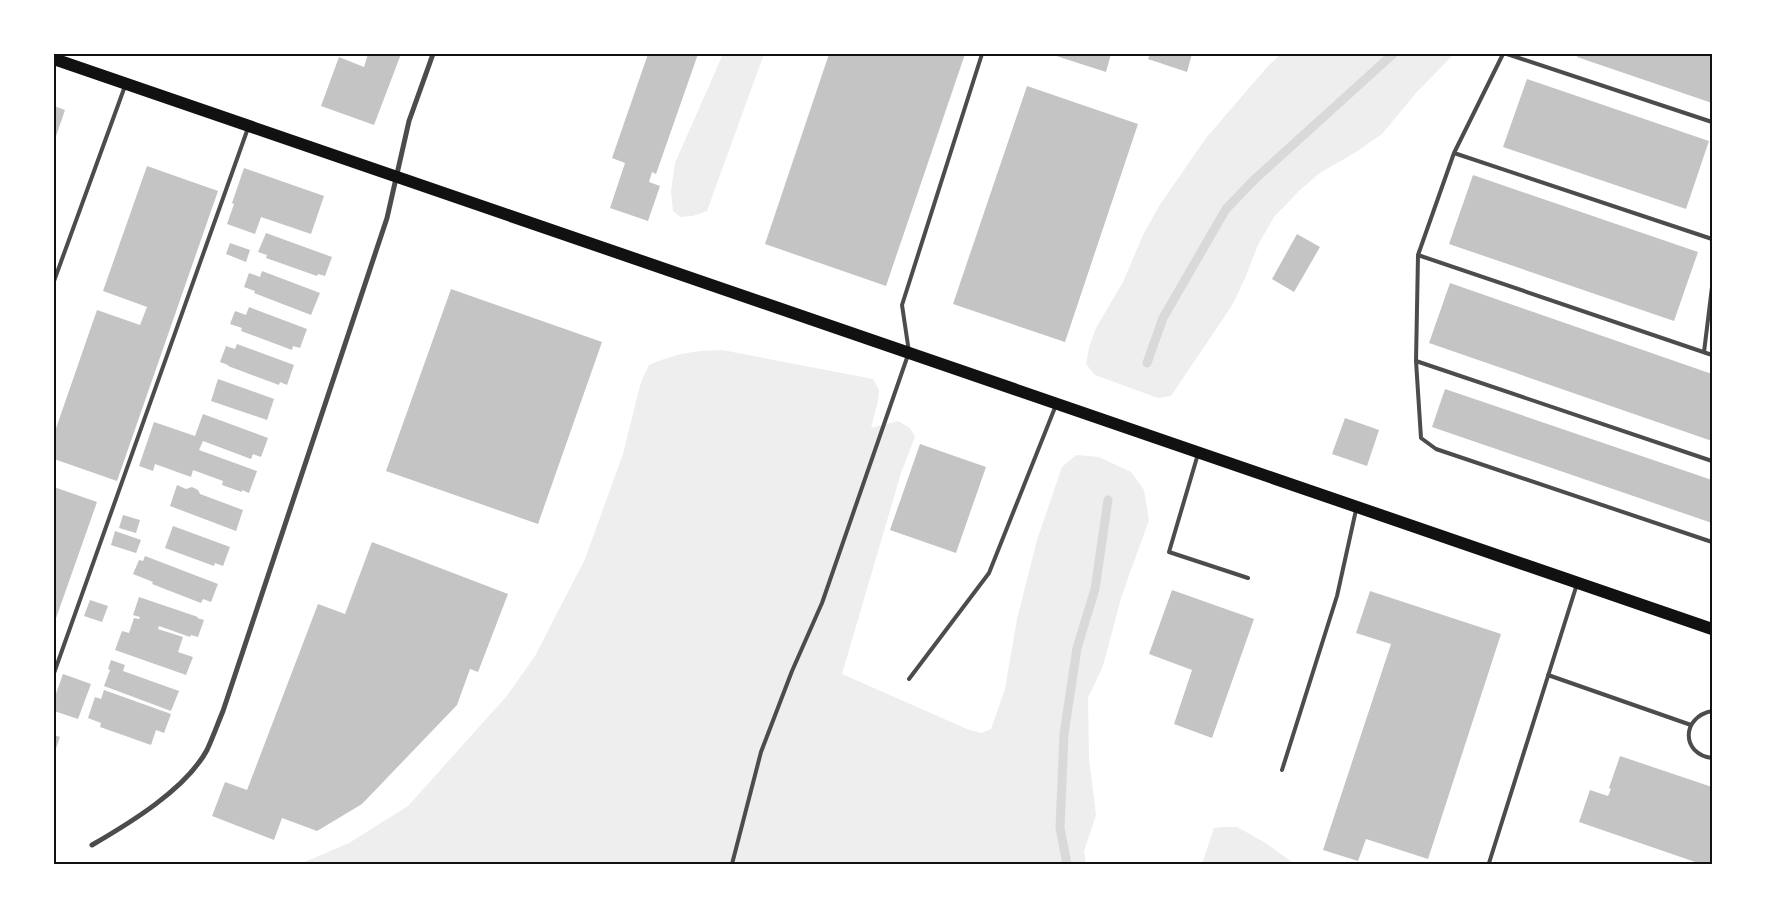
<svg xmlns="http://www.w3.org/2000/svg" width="1766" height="918" font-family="'Alegreya Sans',sans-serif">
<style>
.green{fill:#eee}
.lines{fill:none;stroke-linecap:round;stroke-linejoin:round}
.stream{stroke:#d9d9d9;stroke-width:9}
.building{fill:#c4c4c4}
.service{stroke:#4c4c4c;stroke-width:4}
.minor{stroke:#4c4c4c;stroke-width:5}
.primary{stroke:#111;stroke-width:12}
.neatline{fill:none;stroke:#111;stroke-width:2}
</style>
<rect width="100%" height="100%" fill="#fff"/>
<path class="green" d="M723,54H764L707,211L693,216L680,217L673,211L671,191L675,163Z
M1281,54H1454L1416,93L1382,134L1353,154L1321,172L1300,190L1274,217L1258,245L1245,278L1233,304L1171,396L1158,398L1095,375L1086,364L1089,347L1096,328L1123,282L1143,235L1159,206L1206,138L1268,66Z
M722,350L873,379L879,390L878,401L871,428L898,421L910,428L915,437L901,473L842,674L967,729L981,733L991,729L1005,689L1017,619L1037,540L1062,467L1076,455L1099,457L1131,472L1144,490L1149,520L1122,595L1103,666L1088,698L1089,759L1096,815L1084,851L1086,864H300L349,843L408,806L506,697L535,656L585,559L623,454L641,382L649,365C677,353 692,351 722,350Z
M1224,827H1237L1264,842L1295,864H1202L1214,828Z"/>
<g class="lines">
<path class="stream" d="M1147,363L1163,318L1226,209L1255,179L1393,54
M1067,864L1060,828L1064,734L1077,648L1095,589L1108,500"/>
</g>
<path class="building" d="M368,54H401L374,125L321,106L339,57L364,67Z
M648,54H698L656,174L652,172L649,182L660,186L648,221L610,208L625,163L612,158Z
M829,54H965L886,286L765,244Z
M1050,54H1111L1106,72Z
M1150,54H1192L1187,72L1148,59Z
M1578,54H1712V103L1577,57Z
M1527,79L1709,141L1686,209L1503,147Z
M1027,86L1138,124L1065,342L953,304Z
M54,106L65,110L54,142Z
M147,166L218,191L117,481L54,459V434L97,310L140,325L147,307L103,291Z
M244,168L324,196L311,234L261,217L255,234L227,224L234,204L232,203Z
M1473,175L1698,252L1674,321L1449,244Z
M266,233L332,257L325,276L318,274L317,276L266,258L267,255L258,252Z
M1297,234L1320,247L1294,292L1272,279Z
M230,243L250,250L246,262L226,254Z
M262,271L320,293L311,315L254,293L255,291L244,287L249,273L260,277Z
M1450,283L1712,374V441L1429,343Z
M451,289L602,342L538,524L386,471Z
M249,307L307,329L300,348L293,346L292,350L241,331L242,328L230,324L235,311L246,315Z
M237,344L294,365L287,385L280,382L279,385L228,366V365L220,362L226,346L235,349Z
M218,379L274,399L267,420L211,401Z
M1445,389L1712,480V523L1432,427Z
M203,414L268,438L261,457L253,454L251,459L203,441L199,450L257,471L249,493L242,490V492L222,485L223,481L193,470L191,477L155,464L153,471L139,466L154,422L195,436Z
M1345,418L1379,430L1367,466L1332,454Z
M920,444L986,467L956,553L890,530Z
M177,485L186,489L192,487L198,490L200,494L243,510L236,531L170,506Z
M54,487L97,502L54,624Z
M123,515L140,520L136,533L119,528Z
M173,526L230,547L223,566L215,563L214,566L165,548Z
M115,531L141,540L136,553L111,545Z
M372,542L508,594L478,672L470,669L457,705L362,804L317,831L282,818L274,840L212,816L225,782L247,790L318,604L345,614Z
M145,556L218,584L211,602L203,599L201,603L152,584L153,582L133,574L139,560L143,561Z
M1172,590L1254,619L1212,738L1174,724L1192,670L1149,654Z
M1370,591L1501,634L1428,859L1366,839L1358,861L1323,850L1391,644L1356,633Z
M139,597L198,617L197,618L204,620L198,637L191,635L190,637L159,626L158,629L183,637L178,652L193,657L186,675L115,650L122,631L129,633L134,618L139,619L140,617L133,615Z
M90,600L108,606L102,622L84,616Z
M111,660L125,665L123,671L179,691L171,711L104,686L110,670L108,669Z
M63,674L91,684L78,719L54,711V699Z
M104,690L171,714L164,733L156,730L151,745L100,727L101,723L88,718L95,697L101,699Z
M54,735L60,737L54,754Z
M1620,756L1712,787V864H1701L1579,822L1590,790L1608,796L1611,789L1609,788Z"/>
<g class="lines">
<path class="service" d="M1503,54L1454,153L1418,255L1416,361L1421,438L1436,449L1712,542
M1507,54L1712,122
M1454,153L1712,239
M1418,255L1712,355
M54,281L125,86
M1704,352L1712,287
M1416,361L1712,461
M1198,454L1169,552L1248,578
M54,673L248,128
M1548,675L1691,725
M909,679L989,573L1056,405
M1712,711C1681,717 1681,754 1712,758
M1282,770L1337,596L1356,510
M1489,863L1577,584
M732,864L761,752L792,671L822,603L909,352L902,305L982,54"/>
<path class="minor" d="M92,845C130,823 186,789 207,750C213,737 218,723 223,711L387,218L409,121L433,54"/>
<path class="primary" d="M54,59L1712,629"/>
</g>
<rect width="1766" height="918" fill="none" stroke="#ffffff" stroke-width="110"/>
<rect x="55" y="55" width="1656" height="808" class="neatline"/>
</svg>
